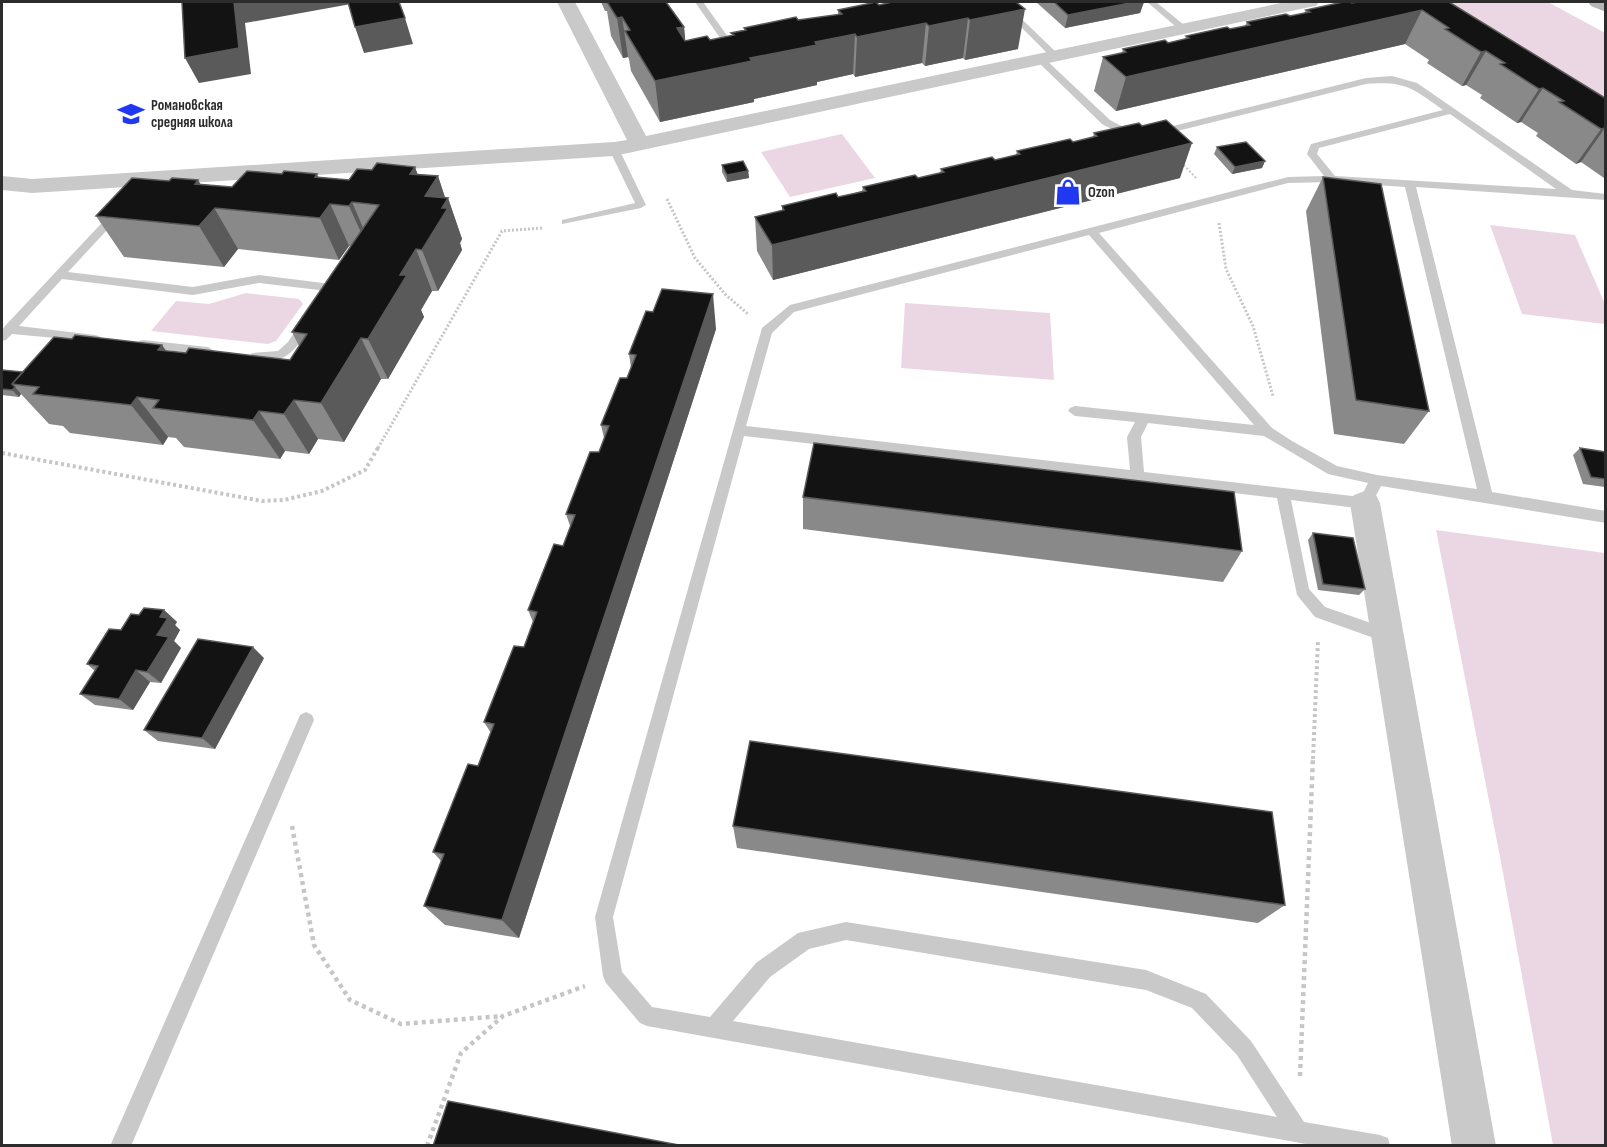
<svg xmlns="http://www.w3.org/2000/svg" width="1607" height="1147" font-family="'Sofia Sans Condensed',sans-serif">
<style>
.green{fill:#ebd7e3}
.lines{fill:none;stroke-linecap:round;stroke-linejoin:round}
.path-far3{stroke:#c6c6c6;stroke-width:2;stroke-dasharray:2 2;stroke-linecap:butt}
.path-far2{stroke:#c6c6c6;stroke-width:3;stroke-dasharray:2 2;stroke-linecap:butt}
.path-far1{stroke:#c6c6c6;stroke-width:4;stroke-dasharray:3 3;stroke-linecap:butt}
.path{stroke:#c6c6c6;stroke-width:4.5;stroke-dasharray:4 4;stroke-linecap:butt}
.lane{fill:#c9c9c9;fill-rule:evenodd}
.street{fill:#c9c9c9;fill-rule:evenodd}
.secondary{fill:#b6b6b6;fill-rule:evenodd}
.wall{fill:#898989}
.shaded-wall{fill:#5a5a5a}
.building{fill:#131313;stroke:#5a5a5a;stroke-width:1.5}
.labels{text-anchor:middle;stroke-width:6;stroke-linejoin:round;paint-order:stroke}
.far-poi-label{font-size:15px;font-weight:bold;fill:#2c2c2c;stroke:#fff;text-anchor:start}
</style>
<rect width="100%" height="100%" fill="#fff"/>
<path class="green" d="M1449,2H1548L1605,33V98Z
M842,134L875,178L790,197L761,152Z
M1490,225L1575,235L1605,304V324L1522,314Z
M246,293L299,299L303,304L276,341L268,344L151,331L176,301L209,304Z
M905,303L1050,313L1054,380L901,368Z
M1436,530L1605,553V1145H1553L1501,862Z"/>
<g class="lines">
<path class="path-far3" d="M1181,162L1197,179"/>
<path class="path-far2" d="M667,199L695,258L725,294L748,314
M1219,223L1226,269L1253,326L1273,396
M378,448L502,231L542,228"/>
<path class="path-far1" d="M2,453L262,501L284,500L322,491L365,470L379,446
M1313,759L1318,640"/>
<path class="path" d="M292,826L314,945L350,1000L401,1024L503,1016
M1300,1076L1313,757
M427,1146L461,1053L503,1016L585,986"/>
<path class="lane" d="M695,2H703L731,41L744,43V47L725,45Z
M996,2H1004L1058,54V58H1052Z
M1147,2H1156L1189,29L1181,31Z
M1037,57H1043L1110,120L1129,130L1153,131L1366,78L1392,76L1417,83L1572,190L1606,194V200L1416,187L1492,492L1606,511V523L1381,486L1370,507L1365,509L1291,500L1309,589L1325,607L1394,631L1396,636L1394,641L1388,643L1315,617L1297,595L1277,498L744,436L613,917L622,972L652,1007L710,1017L756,963L798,933L846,922L1146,970L1206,994L1251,1041L1304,1122L1380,1135L1388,1138L1390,1146H1317L647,1026L640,1023L606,983L603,976L595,917L762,328L790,305L1288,177L1324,176L1307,154L1311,144L1443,110C1412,88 1406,81 1366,84L1153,137L1123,135L1102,124L1037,61ZM1450,114L1556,189L1335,176L1317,154L1319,148ZM1332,182L1405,187L1477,489L1377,475L1337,466L1292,441L1272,428L1099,233L1288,183ZM1089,235L1254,425L1075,406L1070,408L1068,411L1075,416L1135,422L1127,437L1130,470L746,426L772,333L794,312ZM1148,423L1264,436L1328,474L1368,483L1361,497L1144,472L1141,437ZM846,940L1146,990L1192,1008L1237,1055L1277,1117L733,1021L770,977L809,949Z
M614,146L619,149L646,205L641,208L562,224V220L635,203L609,149Z
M117,210L121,211V215L68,272L193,287L259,275L323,283L327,284L333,293L325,305L321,306L315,302L321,293L319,290L259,283L193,295L62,279L19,326L95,335L99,336L101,339L99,342L12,334L6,340L2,341V330L5,326L113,211Z
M307,318L313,322C297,348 286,368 252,359L250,356L252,353L278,351L288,342L303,319Z
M143,340L208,347L214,351L208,355L139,347L137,344L139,341Z
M306,712L312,715L314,720L131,1146H110L298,720L300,715Z"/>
<path class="street" d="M557,2H575L646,136L1286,2H1319L1316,6L1310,7L614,156L32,193L2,190V176L32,179L614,142L627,140Z
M1365,491L1376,495L1380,503L1496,1146H1452L1350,503L1354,495Z"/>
<path class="secondary" d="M1588,2H1606V12L1591,6Z"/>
</g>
<path class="wall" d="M601,2H666L684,27L685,41L710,40L732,36L731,33L744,30V28L838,15V10L879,5L1016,2L1018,49L965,60L963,58L925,66L922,63L855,77L853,74L817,82V85L754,99V102L660,122L631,71L629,59L628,57L623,58L611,36L607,11H605Z
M1036,2H1144L1140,13L1065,28Z
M1449,2L1605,98V177L1604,178L1581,162L1576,164L1536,136L1538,133L1521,122L1517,123L1480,98L1482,95L1466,85L1462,86L1427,63L1429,60L1405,44L1116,111L1094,91L1103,57L1122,53L1123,49L1168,43L1185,39L1186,36L1230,29L1245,26L1247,22L1290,16L1304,13L1306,10L1352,3Z
M1094,133L1180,178L773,280L757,251L755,217L782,210V206L838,197L862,191L863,187L918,178L940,173L941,169L995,160L1016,155L1017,151L1073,142L1093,137Z
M1217,147L1265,161L1262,168L1232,174L1214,154Z
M722,165L748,171L749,178L727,182L722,172Z
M415,167L417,174L438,176L445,197L448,198L462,239L460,243L462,250L438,291H432L421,310L424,317L388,379H381L344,442L318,439L309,454L285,451L280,459L184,447L176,438L168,437L163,445L70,433L63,426L49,424L21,394L19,397L2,395V370L23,372L166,351L290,360L299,346L292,332L351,246H349L339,260L238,249L224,267L124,257L96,216L169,181L198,180L200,184L232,187L319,177L349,180L372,170Z
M1323,177L1429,411L1404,444L1334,434L1306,211Z
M716,329L519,938L445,925L424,906L441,861L433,852L478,766L491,733L484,722L524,647L533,622L528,610L563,546L570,526L566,514L599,452L604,438L601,425L627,378L631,368L629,354Z
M1580,448L1605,452V487L1583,484L1573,455Z
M803,497L1242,551L1223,582L803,529Z
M1313,533L1365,589L1359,595L1318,590L1308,540Z
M164,610L177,622L175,625L180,630L174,641L181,648L161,683L150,682L133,710L95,705L80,694L95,671L87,664L139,615Z
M264,658L215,749L158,741L144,730Z
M733,826L1285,905L1258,923L737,848Z"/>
<path class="shaded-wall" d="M234,2H350L351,4L245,23L251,74L199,83L185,58Z
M1135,2H1144L1140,13L1065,28L1068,15Z
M1025,9L1018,49L965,60L970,20Z
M1422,10L1405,44L1116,111L1126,77Z
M622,17L628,57L623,58L617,18Z
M405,18L413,44L364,53L355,27Z
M968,18L963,58L925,66L929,26Z
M926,23L922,63L855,77L857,37Z
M684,27L688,67L677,28Z
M855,34L853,74L817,82V85L754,99V102L660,122L655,81L815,42Z
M1486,51L1466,85L1462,86L1481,52Z
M1543,88L1521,122L1517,123L1539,89Z
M1605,128L1581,162L1576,164L1601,129Z
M1192,143L1180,178L773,280L772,245Z
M1265,161L1262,168L1232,174L1235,167Z
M415,167L430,208L410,174Z
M748,171L749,178L727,182V175Z
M317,174L349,246L339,260L320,218L315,177Z
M438,176L446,201L448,198L462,239L460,243L462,250L438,291L422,250L425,196Z
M198,180L238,249L224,267L199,226L195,184Z
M352,202L370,244L368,248L349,206Z
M416,249L432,291L421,310L424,317L388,379L368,339L400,275Z
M713,294L716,329L519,938L502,920Z
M361,338L381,379L344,442L321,403Z
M162,345L191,386L158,350Z
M15,387L21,394L19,397L12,390Z
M137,397L168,437L163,445L131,405Z
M294,400L318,439L309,454L284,414Z
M259,411L285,451L280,459L253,420Z
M164,610L177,622L175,625L180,630L174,641L181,648L161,683L147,672L157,635L160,617Z
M253,647L264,658L215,749L202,738Z
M136,670L150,682L133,710L119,699Z"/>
<path class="building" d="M182,2H234L239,48L185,58Z
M348,2H399L405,18L355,27Z
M607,2H666L684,27L677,28L685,41L707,36L710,40L734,35L731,33L746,30L744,28L796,17L798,20L842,14L838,10L876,2L879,5L892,2H1016L1025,9L970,20L968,18L929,26L926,23L857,37L855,34L815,42L817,45L750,58L752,61L655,81L625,31L630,30L622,17L617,18Z
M1054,2H1135L1068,15Z
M1343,2H1350L1352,3L1358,2H1449L1605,98V128L1601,129L1559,102L1564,101L1543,88L1539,89L1500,64L1505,63L1486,51L1481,52L1445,29L1449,28L1422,10L1126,77L1103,57L1126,52L1123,49L1165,40L1168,43L1189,38L1186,36L1227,27L1230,29L1250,25L1247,22L1286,14L1290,16L1310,12L1306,10Z
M1166,120L1192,143L772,245L755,217L784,210L782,206L836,193L838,197L866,191L863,187L915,175L918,178L944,172L941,169L992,157L995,160L1020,154L1017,151L1070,139L1073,142L1097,136L1094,133L1139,123L1142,126Z
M1246,142L1265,161L1235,167L1217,147Z
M743,161L748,171L727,175L722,165Z
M377,163L415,167L410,174L438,176L425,196L448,198L442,208H448L422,250L416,249L400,275H407L368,339L361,338L321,403L294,400L284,414L259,411L253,420L153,408L159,400L137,397L131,405L33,394L39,387L12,384L54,337L72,339L75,335L162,345L158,350L186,353L189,348L290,360L307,334L292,332L379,205L352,202L349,206L330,204L320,218L215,208L199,226L96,216L132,178L169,181L172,178L198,180L195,184L232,187L247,171L282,174L284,171L317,174L315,177L349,180L357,169L372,170Z
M1323,177L1381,184L1429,411L1356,400Z
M662,289L713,294L502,920L424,906L444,854L433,852L468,764L478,766L494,724L484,722L514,646L524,647L537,612L528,610L554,544L563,546L575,515L566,514L590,452H599L609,426L601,425L620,378H627L636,355L629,354L646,311L653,312Z
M2,370L23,372L12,384L15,387L12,390L2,389Z
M814,443L1234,492L1242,551L803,497Z
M1580,448L1605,452V479L1591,477Z
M1313,533L1353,538L1365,589L1323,584Z
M144,608L164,610L160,617L168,618L157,635L169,637L147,672L136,670L119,699L80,694L98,666L87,664L109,629L121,630L131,614L139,615Z
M198,639L253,647L202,738L144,730Z
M750,741L1272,812L1285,905L733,826Z
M448,1101L684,1146H433Z"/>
<defs>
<g id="school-bare" transform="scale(2.07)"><path d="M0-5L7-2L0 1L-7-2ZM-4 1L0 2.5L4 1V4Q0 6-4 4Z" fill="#2038f0" stroke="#fff" stroke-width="2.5" paint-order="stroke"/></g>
<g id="shop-bare" transform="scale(2.07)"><path d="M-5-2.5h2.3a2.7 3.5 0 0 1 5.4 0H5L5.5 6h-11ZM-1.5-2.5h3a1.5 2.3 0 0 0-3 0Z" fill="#2038f0" stroke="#fff" stroke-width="2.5" paint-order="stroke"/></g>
</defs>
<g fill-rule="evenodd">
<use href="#school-bare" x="131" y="114"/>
<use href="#shop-bare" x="1068" y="192"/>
</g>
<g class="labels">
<g class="far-poi-label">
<text x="151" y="110">Романовская<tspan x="151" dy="17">средняя школа</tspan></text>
<text x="1088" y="197">Ozon</text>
</g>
</g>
<rect width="1607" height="1147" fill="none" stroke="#2c2c2c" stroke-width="6"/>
</svg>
